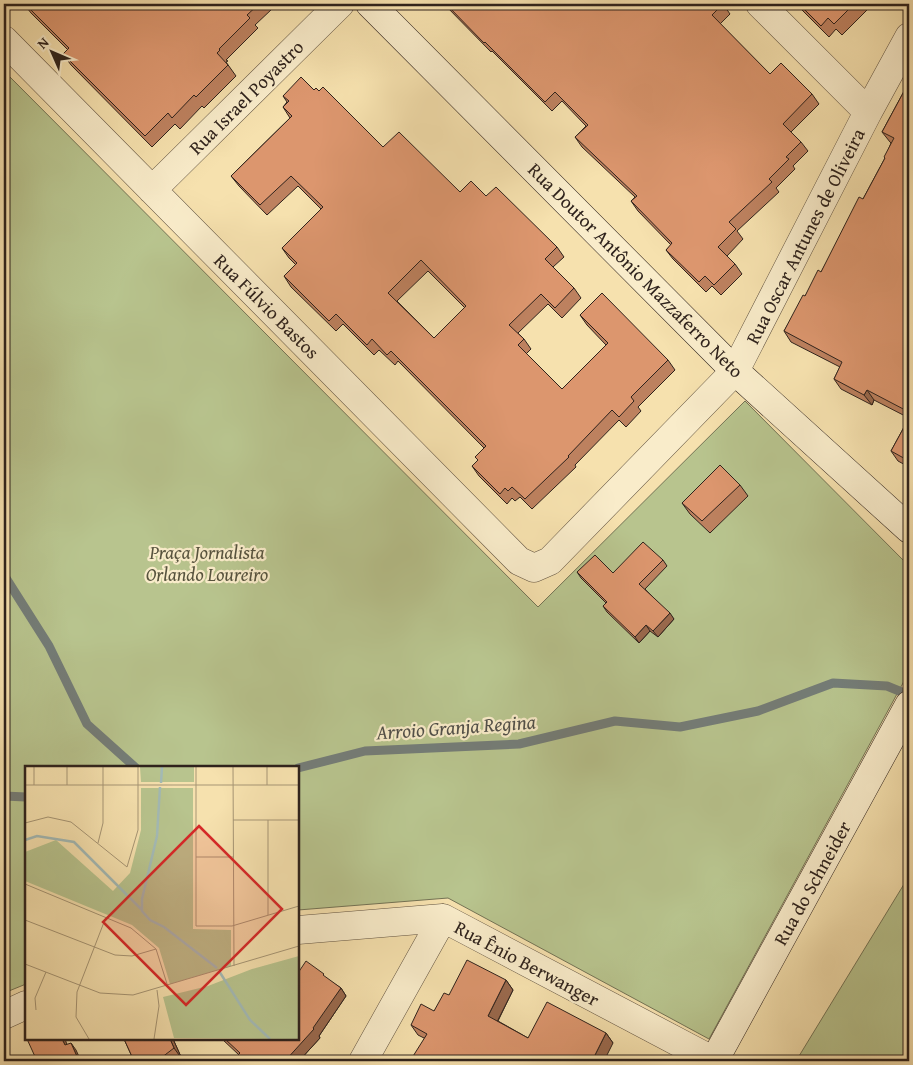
<svg xmlns="http://www.w3.org/2000/svg" width="913" height="1065" font-family="'Gentium Book Plus',serif">
<style>
.green{fill:#b8c48e;stroke:#737355}
.lines{fill:none;stroke-linecap:round;stroke-linejoin:round}
.stream{stroke:#747d78;stroke-width:9}
.street-casing{stroke:#605240;stroke-width:29}
.secondary-casing{stroke:#2e221c;stroke-width:29}
.street{stroke:#f9ecca;stroke-width:28}
.secondary{stroke:#f9ecca;stroke-width:28}
.wall{fill:#bd815f;stroke:#2e221c;fill-rule:evenodd}
.shaded-wall{fill:#9a694d;stroke:#2e221c}
.building{fill:#dc966e;stroke:#2e221c;fill-rule:evenodd}
.labels{text-anchor:middle;stroke-width:4.5;stroke-linejoin:round;paint-order:stroke}
.street-label{font-size:19px;fill:#2e221c;stroke:#f9ecca}
.park-label{font-size:19px;font-style:italic;fill:#57533e;stroke:#f9ecca}
.water-label{font-size:20px;font-style:italic;fill:#51504a;stroke:#f9ecca}
.inset-river{fill:none;stroke:#a3bab6;stroke-width:2.5}
.inset-road{fill:none;stroke:#a69574;stroke-width:1}
.view{fill:#d62828;fill-opacity:0.15;stroke:#d62828;stroke-width:2.5}
.inset-edge{fill:none;stroke:#2e221c;stroke-width:2.5}
</style>
<rect width="100%" height="100%" fill="#f6e1ae"/>
<filter id="stains"><feTurbulence type="fractalNoise" baseFrequency=".004" numOctaves="4"/><feColorMatrix values="0 0 0 0 .2 0 0 0 0 .09 0 0 0 0 .02 0 0 0 .5 -.17"/></filter>
<radialGradient id="worn" r=".72"><stop offset=".6" stop-color="#630" stop-opacity="0"/><stop offset="1" stop-color="#630" stop-opacity=".3"/></radialGradient>
<path class="green" d="M4,71L538,607L745,401L909,566V672L709,1039L448,898L298,910V768H26V984L4,993Z
M909,876V1061H796Z"/>
<g class="lines">
<path class="stream" d="M4,575L49,646L87,724L136,768
M298,768L365,751L519,744L615,721L680,727L758,711L833,683L887,686L909,695
M4,796L26,797"/>
<g class="street-casing">
<path id="street" d="M760,4L868,112
M4,40L519,561L534,568L550,561L735,371L868,112L909,37
M152,190L340,4
M298,930L443,918L714,1061
M4,1015L26,1005
M363,1061L443,918"/>
</g>
<g class="secondary-casing">
<path id="secondary" d="M370,4L735,371L909,529
M714,1061L909,705"/>
</g>
<use href="#street" class="street"/>
<use href="#secondary" class="secondary"/>
</g>
<path class="wall" d="M24,4H268L272,9L255,25L258,28L226,60L228,61L226,62L236,76L204,108L202,106L180,129L175,124L152,147L71,65L63,54L68,50L31,13Z
M444,4H723L730,14L720,24L770,74L812,94L819,104L791,132L801,142L808,151L793,166L795,169L776,188L779,192L737,231L743,239L727,256L735,264L742,274L721,295L712,286L706,292L673,259L666,250L671,245L638,211L631,201L635,197L582,147L575,137L586,126L562,101L552,111L492,51L491,52Z
M796,4H873L842,35L836,29L829,37Z
M909,82V467L898,461L891,451L909,418L874,400L872,405L841,389L834,379L840,367L791,342L784,331L805,296L821,272L863,199L885,158L891,143L890,142L882,132Z
M314,90L383,147L460,192L486,196L557,247L564,257L553,267L574,288L581,298L562,318L548,304L518,333L524,339L531,349L526,354L562,389L606,345L587,325L580,315L668,360L675,370L638,407L641,411L626,427L619,420L575,465L576,467L532,509L520,497L515,501L512,498L507,504L479,476L472,466L478,460L475,457L484,448L398,361L395,365L379,350L374,355L343,324L336,331L291,287L284,276L296,265L289,258L282,248L321,209L298,186L267,215L239,186L231,176L290,118L283,107L287,102L283,96ZM428,271L465,308L434,338L397,301Z
M740,485L748,496L710,533L690,514L682,503Z
M663,560L667,566L645,589L674,619L658,637L650,631L639,643L607,612L603,606L606,603L581,578L577,572L613,573Z
M327,979L341,988L346,996L319,1036L320,1038L299,1061H232L239,1055L222,1039H298Z
M506,980L513,990L498,1021L528,1038L606,1033L613,1043L424,1038L418,1035L411,1025L434,1011L449,995Z
M124,1039H173L182,1059L179,1061H134Z"/>
<path class="shaded-wall" d="M867,390L874,400L872,405L864,395Z
M670,613L674,619L658,637L653,631Z
M646,625L650,631L639,643L635,637Z
M506,980L513,990L495,1026L488,1016Z
M341,988L346,996L319,1036L320,1038L299,1061H285Z
M606,1033L613,1043L604,1061H592Z
M62,1039H65L70,1053L65,1045Z
M170,1039H173L182,1059L174,1048Z
M71,1043L76,1050L81,1061H79Z"/>
<path class="building" d="M25,4H259L247,15L250,18L219,49L220,50L217,53L228,65L196,97L194,95L172,118L168,113L145,136L63,54L69,48Z
M446,4H723L712,15L770,74L781,63L812,94L783,124L801,142L786,157L789,159L769,179L772,182L729,222L736,229L718,247L735,264L714,285L705,276L699,282L666,250L672,243L631,201L637,196L575,137L588,125L555,92L545,102L485,42L484,43Z
M799,4H854L834,24L828,18L821,26Z
M301,77L314,90L316,88L319,91L323,87L383,147L399,132L460,192L471,181L486,196L496,187L557,247L545,259L574,288L555,308L541,294L509,325L524,339L518,345L562,389L608,343L580,315L602,293L668,360L631,397L634,401L619,417L612,410L568,456L569,457L525,499L512,487L508,491L505,488L500,494L472,466L478,460L475,457L486,446L391,351L387,355L372,339L367,345L336,314L329,321L284,276L297,263L282,248L323,207L291,176L260,205L231,176L292,116L283,107L289,101L283,96ZM421,260L466,306L434,338L388,293Z
M909,82V412L867,390L864,395L834,379L842,362L784,331L803,295L805,296L818,270L821,272L859,197L863,199L885,158L884,157L894,138L882,132Z
M909,418V461L891,451Z
M720,465L740,485L702,521L682,503Z
M643,542L663,560L639,584L670,613L653,631L646,625L635,637L603,606L607,602L577,572L595,555L613,573Z
M467,960L506,980L488,1016L528,1038L547,1002L606,1033L592,1061H410L427,1034L411,1025L421,1004L434,1011L444,993L449,995Z
M306,961L324,974L323,975L341,988L313,1028L314,1029L285,1061H232L240,1053L225,1039H298V973Z
M27,1039H62L65,1045L71,1043L79,1061H37Z
M124,1039H170L174,1048L157,1061H134Z"/>
<g class="labels">
<g class="street-label">
<text transform="translate(246 97) rotate(-45)" y="7">Rua Israel Poyastro</text>
<text transform="translate(805 236) rotate(-63)" y="7">Rua Oscar Antunes de Oliveira</text>
<text transform="translate(636 270) rotate(45)" y="7">Rua Doutor Antônio Mazzaferro Neto</text>
<text transform="translate(267 306) rotate(45)" y="7">Rua Fúlvio Bastos</text>
<text transform="translate(812 883) rotate(-61)" y="7">Rua do Schneider</text>
<text transform="translate(527 963) rotate(28)" y="7">Rua Ênio Berwanger</text>
</g>
<g class="park-label">
<text x="207" y="559">Praça Jornalista<tspan x="207" dy="22">Orlando Loureiro</tspan></text>
</g>
<g class="water-label">
<text transform="translate(456 727) rotate(-4)" y="7">Arroio Granja Regina</text>
</g>
</g>
<g transform="translate(25 766)">
<rect width="274" height="274" fill="#f6e1ae"/>
<path d="M115,1H169V16H116ZM116,22H168V163L206,164V200L145,218L134,182L107,159L0,115V86L31,74L88,125L105,107L116,64ZM274,190V273L149,272L138,231L183,220L227,203Z" fill="#b8c48e"/>
<path class="inset-river" d="M136,17L137,1M135,21L132,70L117,133V145L125,154L139,161L192,202M0,74L12,70L49,76L117,144M194,205L225,254L245,273"/>
<path class="inset-road" d="M171,1V160H207L274,140M208,1L209,200M242,1V19M0,19H274M9,19V1M42,19V1M208,54H274M243,54V149M0,57L23,51L46,56L102,101L113,64V1M73,77L78,57V1M171,91H208M0,118L106,162L131,183L143,221M0,154L90,189L107,190L131,183M0,198L75,227L108,229L274,180M11,244L10,232L21,206M64,273L51,251L52,226L81,151M129,273L134,240L132,224"/>
<path class="view" d="M174,60L257,143L161,239L78,156Z"/>
<rect width="274" height="274" class="inset-edge"/>
</g>
<rect width="913" height="1065" fill="none" stroke="#f6e1ae" stroke-width="20"/>
<rect x="5" y="5" width="903" height="1055" fill="none" stroke="#2e221c" stroke-width="2.5"/>
<rect x="10" y="10" width="893" height="1045" fill="none" stroke="#2e221c"/>
<g transform="translate(52 52) rotate(315)" stroke="#f9ecca" stroke-width="4" paint-order="stroke">
<path d="M0-4L9 19L0 12L-9 19Z" fill="#2e221c"/>
<text y="-8" font-size="14" font-weight="bold" text-anchor="middle" fill="#2e221c">N</text>
</g>
<rect width="100%" height="100%" filter="url(#stains)"/>
<rect width="100%" height="100%" fill="url(#worn)"/>
</svg>
